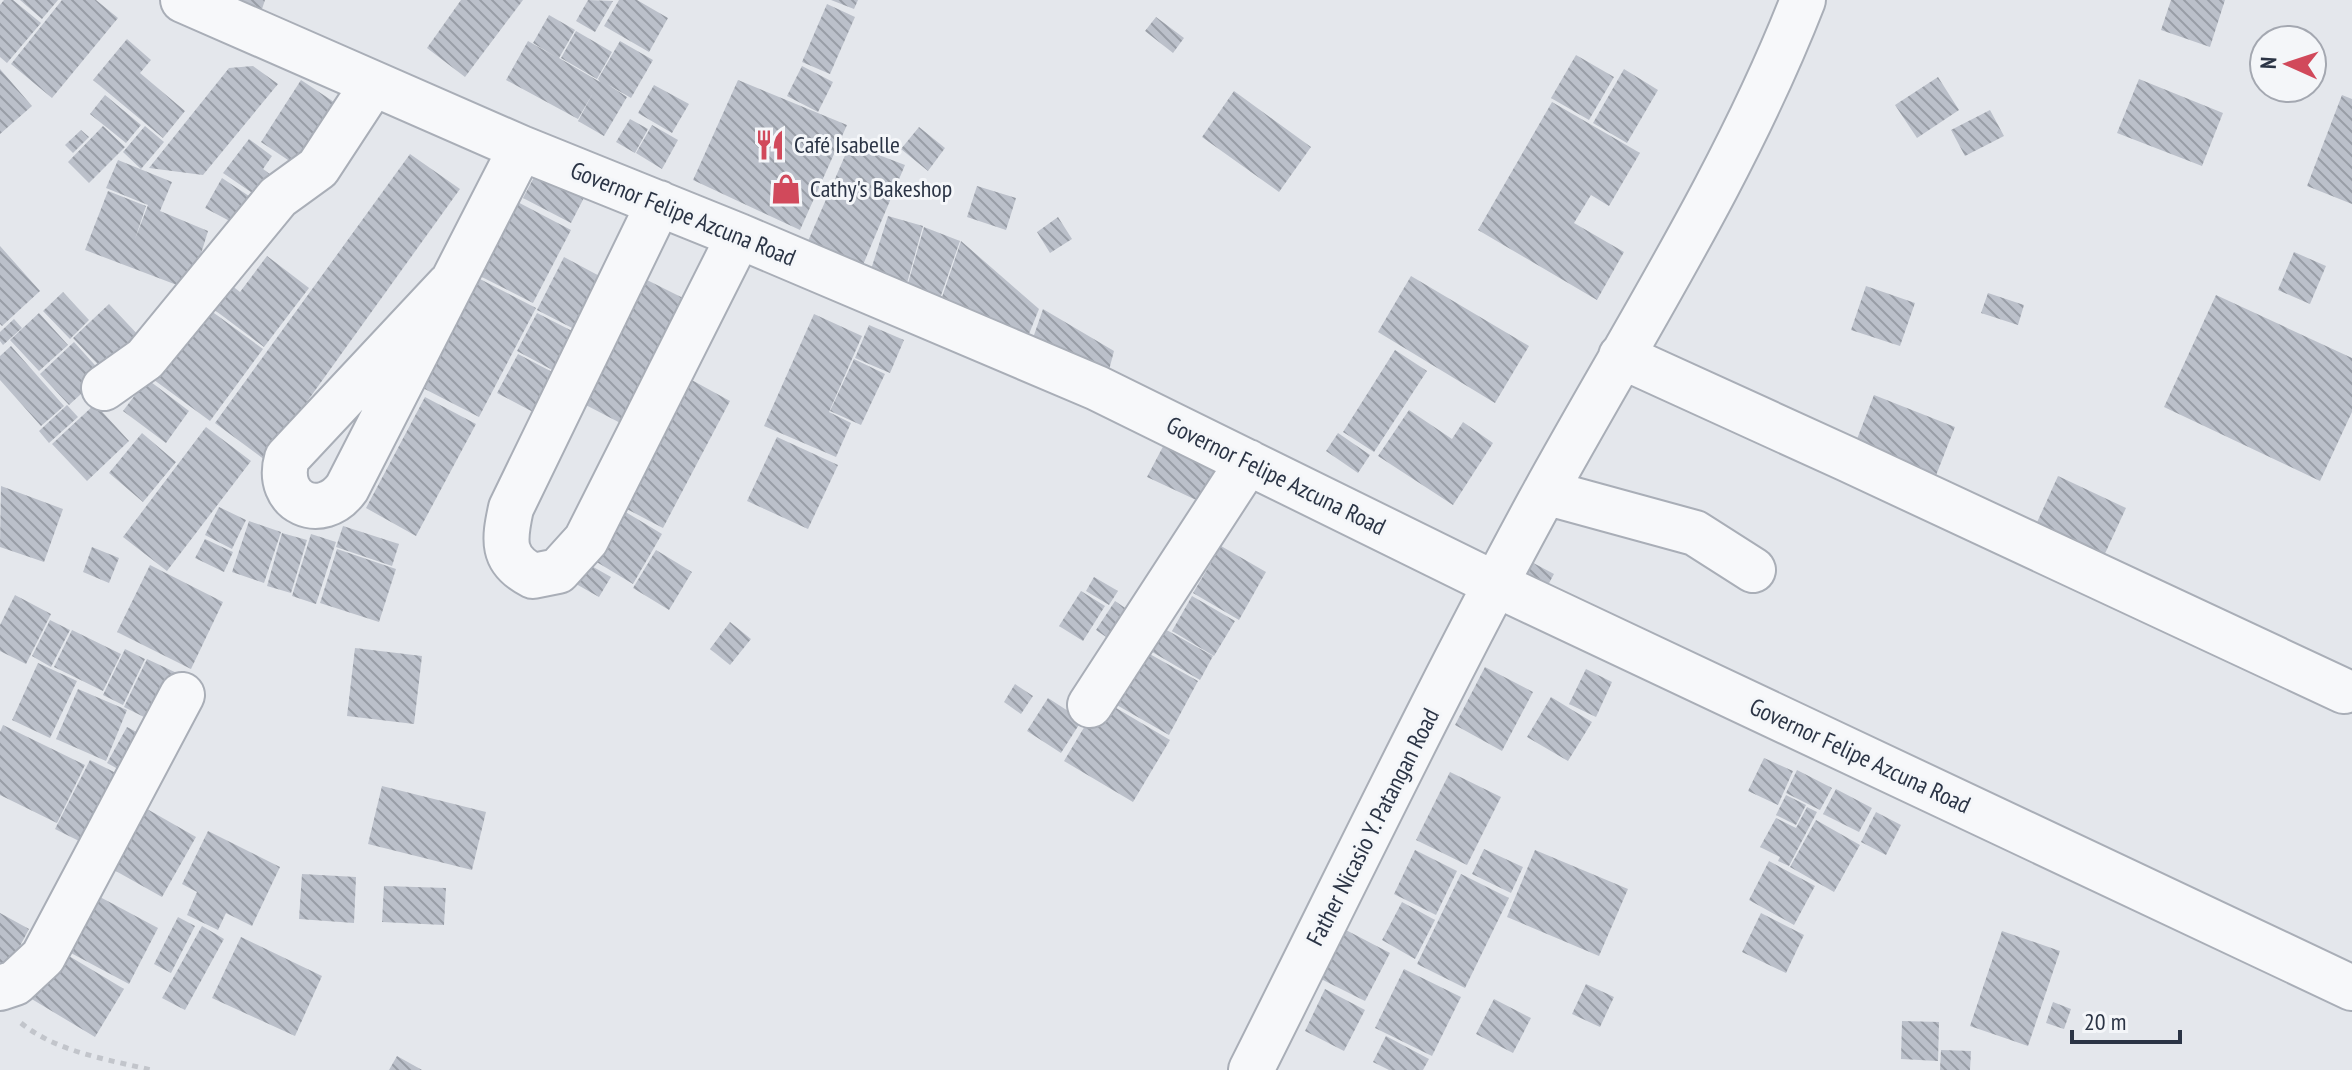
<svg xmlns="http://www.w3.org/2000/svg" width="2352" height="1070" font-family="'PT Sans Narrow',sans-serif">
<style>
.building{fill:url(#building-back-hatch)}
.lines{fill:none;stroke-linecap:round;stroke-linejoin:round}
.minor-casing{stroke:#a9aeb7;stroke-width:48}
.path{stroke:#c2c5cb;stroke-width:5;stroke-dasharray:6 6;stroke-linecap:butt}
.minor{stroke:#f7f8fa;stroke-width:44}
.labels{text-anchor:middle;stroke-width:6;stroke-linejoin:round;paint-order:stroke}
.poi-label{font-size:24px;fill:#2b3445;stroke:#f4f6f9;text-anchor:start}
.street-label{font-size:24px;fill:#2b3445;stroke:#f4f6f9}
</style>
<defs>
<pattern id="building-back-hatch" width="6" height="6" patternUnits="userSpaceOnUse" patternTransform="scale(2)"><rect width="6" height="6" fill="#bbc0ca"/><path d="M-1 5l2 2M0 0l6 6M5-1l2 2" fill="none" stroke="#989da6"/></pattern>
</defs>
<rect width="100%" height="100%" fill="#e4e7ec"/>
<path class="building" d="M4,0H13L41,23L7,63L0,57V5Z
M20,0H58L42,19Z
M62,0H96L118,18L52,98L11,64Z
M238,0H265L262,9Z
M461,0H523L465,77L427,48Z
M588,0L613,1L595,32L576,21Z
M619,0H637L668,18L649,52L604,26Z
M831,0H858L854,9Z
M2171,0H2225L2210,47L2161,30Z
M827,4L855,17L830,74L802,62Z
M549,15L575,30L559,58L600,82L598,79L620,41L653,60L631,98L607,84L627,97L604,136L578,121L593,93L578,119L506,80L528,41L556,57L533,43Z
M1156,17L1184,38L1173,53L1145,31Z
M576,31L612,52L597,79L561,58Z
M127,39L151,60L140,73L185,111L163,138L93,80Z
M1576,55L1614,77L1589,120L1551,98Z
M253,66L278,84L203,175L149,168L229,68Z
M802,66L833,82L818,112L787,96Z
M0,69L32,106L0,134Z
M1624,69L1658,90L1627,143L1593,123Z
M1938,77L1959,110L1917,138L1895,105Z
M2139,79L2223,113L2202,166L2117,133Z
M301,80L343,108L303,170L261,142Z
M738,80L847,125L800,230L693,180Z
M654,85L689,104L672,133L638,113Z
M1234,91L1311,147L1279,192L1202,137Z
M105,95L141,125L126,143L90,114Z
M2342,95L2352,99V204L2307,186Z
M1552,102L1640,153L1609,206L1591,195L1574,223L1624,252L1597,300L1478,230Z
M1990,110L2004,136L1965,156L1951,130Z
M630,119L648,129L635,153L616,142Z
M652,125L678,140L662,169L636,153Z
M103,126L125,147L89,183L68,162Z
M145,126L164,142L141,169L123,152Z
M919,127L945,148L928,171L901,149Z
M81,130L89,137L73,153L65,145Z
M249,139L272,156L263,169L279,181L261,199L223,173Z
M850,144L905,165L860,272L805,248Z
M410,154L460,189L265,460L215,423Z
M118,160L172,182L160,211L208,231L190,290L85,250L108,191L146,206L135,239L148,205L106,188Z
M540,166L588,190L571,223L523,198Z
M222,178L258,202L241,227L205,208Z
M977,186L1016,198L1006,230L967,217Z
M510,198L571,230L533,303L472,272Z
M888,216L923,226L904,294L867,282Z
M1058,217L1072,239L1050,253L1037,232Z
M924,227L960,241L938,304L905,294Z
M961,241L1039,309L1029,334L939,306Z
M0,246L40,291L2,326L0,324Z
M2294,252L2326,266L2310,304L2278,290Z
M267,256L309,288L264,347L208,305L226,281L240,292Z
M564,257L605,279L578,331L537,310Z
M1411,276L1529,346L1495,403L1378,332Z
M476,277L536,308L479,417L419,386Z
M645,279L691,302L628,427L582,403Z
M1866,286L1915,303L1900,346L1851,330Z
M63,292L89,320L70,339L43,311Z
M1988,293L2024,305L2018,325L1981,313Z
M2216,295L2352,358V412L2320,481L2164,407Z
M109,304L142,339L106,373L73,338Z
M203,305L263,349L210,421L150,377Z
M1043,309L1114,351L1109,370L1033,338Z
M39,313L68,345L39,371L10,340Z
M537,313L578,334L558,373L517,351Z
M814,314L862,336L829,412L851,423L836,457L764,426Z
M14,319L22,328L3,345L0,341V332Z
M869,325L904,340L890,373L855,358Z
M74,342L103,374L69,405L40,374Z
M11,346L64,406L41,426L0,380V356Z
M1395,350L1427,371L1374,452L1343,432Z
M518,354L556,374L535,413L497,393Z
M854,359L885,374L861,425L830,411Z
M688,378L730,401L663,528L621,506Z
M147,379L189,411L166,443L123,411Z
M1874,395L1955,427L1933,483L1852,452Z
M425,397L476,424L416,536L366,508Z
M95,404L129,441L87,481L52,444Z
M67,405L78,417L49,443L39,431Z
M1409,410L1452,439L1463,422L1493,443L1453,505L1378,456Z
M206,427L251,461L167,571L123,537Z
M142,433L176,462L143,502L109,473Z
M1338,433L1370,455L1358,473L1326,451Z
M777,437L838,465L808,529L747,501Z
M1168,437L1221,462L1209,506L1147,477Z
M2058,476L2126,508L2102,560L2034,529Z
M1,486L63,509L44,562L0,547Z
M219,507L246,520L232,549L205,535Z
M624,511L662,534L633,584L595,561Z
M249,521L281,532L264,583L232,572Z
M343,526L399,544L392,566L336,547Z
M282,533L307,540L291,593L267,586Z
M311,534L336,542L316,604L292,596Z
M205,539L233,552L224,572L195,558Z
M1221,546L1266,572L1239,620L1193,593Z
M92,547L119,558L109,583L83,572Z
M337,549L396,569L379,622L320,603Z
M656,550L692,572L669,610L633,588Z
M1524,558L1554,574L1541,598L1511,582Z
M581,560L611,577L599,597L569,580Z
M150,565L223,602L191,669L117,632Z
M1094,577L1118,591L1109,605L1086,591Z
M1081,591L1105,606L1083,641L1059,626Z
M15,595L51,614L26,664L0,651V625Z
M1192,596L1235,621L1214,656L1172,631Z
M1115,601L1131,612L1112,641L1096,630Z
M50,620L70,630L51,667L32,656Z
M730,622L751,639L730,665L710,649Z
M1154,623L1213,656L1200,680L1142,646Z
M72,630L121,654L103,691L54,667Z
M355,648L422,656L414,724L347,716Z
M1139,648L1198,681L1169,735L1108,700Z
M125,649L145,659L123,705L103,695Z
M147,659L181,675L158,724L124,707Z
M38,663L77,681L50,738L12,720Z
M1485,667L1533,692L1502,751L1455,725Z
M1586,669L1612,682L1596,717L1569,704Z
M1015,684L1033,696L1021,714L1004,702Z
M78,689L127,710L106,761L56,739Z
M1551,697L1592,722L1568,761L1527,737Z
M1048,698L1082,720L1061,753L1027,731Z
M1101,699L1170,740L1133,802L1064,761Z
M3,725L85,765L57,823L0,795V732Z
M127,727L148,738L129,775L107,763Z
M1764,758L1793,771L1778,805L1748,791Z
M90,760L122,776L87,845L55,829Z
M1797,770L1832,788L1820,810L1786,793Z
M1450,772L1501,797L1467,865L1416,840Z
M382,786L486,812L472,870L368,844Z
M1836,789L1872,808L1859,832L1823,814Z
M1786,795L1806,805L1796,825L1776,815Z
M1807,807L1817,812L1789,866L1778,861L1780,857L1760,847L1776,818L1796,828Z
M147,809L196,837L162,897L114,870Z
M1876,812L1901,825L1886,855L1861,842Z
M1816,820L1860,845L1834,892L1790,867Z
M208,831L280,867L252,926L226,913L218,930L187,915L197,892L182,884Z
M1484,849L1523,867L1511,893L1472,874Z
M1415,850L1457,871L1436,915L1394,894Z
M1535,850L1628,889L1599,956L1507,917Z
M1769,861L1815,886L1794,925L1749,900Z
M302,874L356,877L354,923L299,919Z
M1461,874L1509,898L1465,988L1417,964Z
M384,886L446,888L444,925L382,922Z
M85,889L158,928L129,984L56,945Z
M1402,902L1435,920L1415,959L1382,940Z
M0,913L29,929L3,978L0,976Z
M1761,913L1804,935L1786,973L1742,952Z
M178,917L195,926L171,973L154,964Z
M202,926L224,939L185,1010L162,998Z
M1342,928L1390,953L1365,1001L1317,977Z
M2002,931L2060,951L2028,1046L1970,1026Z
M241,937L322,976L295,1036L212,998Z
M59,950L124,989L95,1037L30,998Z
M1404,969L1461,997L1432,1056L1375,1028Z
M1586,984L1614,997L1600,1027L1572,1014Z
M1325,989L1365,1010L1344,1051L1305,1031Z
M1494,999L1531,1018L1513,1053L1476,1034Z
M2053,1002L2071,1009L2064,1029L2046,1023Z
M1902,1021L1939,1022L1938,1061L1901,1059Z
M1386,1036L1429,1059L1423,1070H1389L1373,1062Z
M1941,1050L1971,1051L1970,1070H1940Z
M397,1056L422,1070H389Z"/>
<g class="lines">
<g class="minor-casing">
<path id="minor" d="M183,0L521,148L739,236L1097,388L1495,584L2352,988
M659,203L511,508C504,540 501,560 533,576L558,571L586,540L739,236
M449,285L287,458C274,503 322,523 347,488L521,148
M1621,356L1847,459L2344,691
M104,388L145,359L278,197L318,168L373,84
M1545,492L1695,533L1753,570
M1090,705L1248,462
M0,988L15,983L43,957L182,695
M1251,1070C1346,881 1438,689 1539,503C1630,337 1734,177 1803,0"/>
</g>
<path class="path" d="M21,1023C57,1052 106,1059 151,1070"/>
<use href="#minor" class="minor"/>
</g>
<defs>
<g id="restaurant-bare" transform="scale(2.4)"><path d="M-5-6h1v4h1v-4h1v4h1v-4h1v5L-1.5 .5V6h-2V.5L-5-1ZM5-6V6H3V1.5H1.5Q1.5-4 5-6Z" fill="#d1495b" stroke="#f4f6f9" stroke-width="2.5" paint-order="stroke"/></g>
<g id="shop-bare" transform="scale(2.4)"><path d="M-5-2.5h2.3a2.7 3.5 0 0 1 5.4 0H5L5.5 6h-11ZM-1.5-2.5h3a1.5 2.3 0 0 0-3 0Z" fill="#d1495b" stroke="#f4f6f9" stroke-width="2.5" paint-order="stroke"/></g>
</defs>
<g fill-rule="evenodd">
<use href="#restaurant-bare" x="770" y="145"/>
<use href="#shop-bare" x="786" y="189"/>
</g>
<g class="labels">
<g class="poi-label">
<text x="794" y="153">Café Isabelle</text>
<text x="810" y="197">Cathy's Bakeshop</text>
</g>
<g class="street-label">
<text transform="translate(683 214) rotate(22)" y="8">Governor Felipe Azcuna Road</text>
<text transform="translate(1276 476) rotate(26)" y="8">Governor Felipe Azcuna Road</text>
<text transform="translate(1860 756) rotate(25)" y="8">Governor Felipe Azcuna Road</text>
<text transform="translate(1373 827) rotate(-63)" y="8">Father Nicasio Y. Patangan Road</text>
</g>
</g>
<g transform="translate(2288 64) rotate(273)"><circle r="38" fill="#f4f6f9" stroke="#a4a8b1" stroke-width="2"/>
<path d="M0-6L14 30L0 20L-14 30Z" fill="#d1495b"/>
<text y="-12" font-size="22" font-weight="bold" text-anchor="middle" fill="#2b3445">N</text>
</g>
<path d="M2072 1030v12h108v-12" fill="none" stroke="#2b3445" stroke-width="4"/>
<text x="2084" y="1030" font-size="24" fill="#2b3445" stroke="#f4f6f9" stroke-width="6" paint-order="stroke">20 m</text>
</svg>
